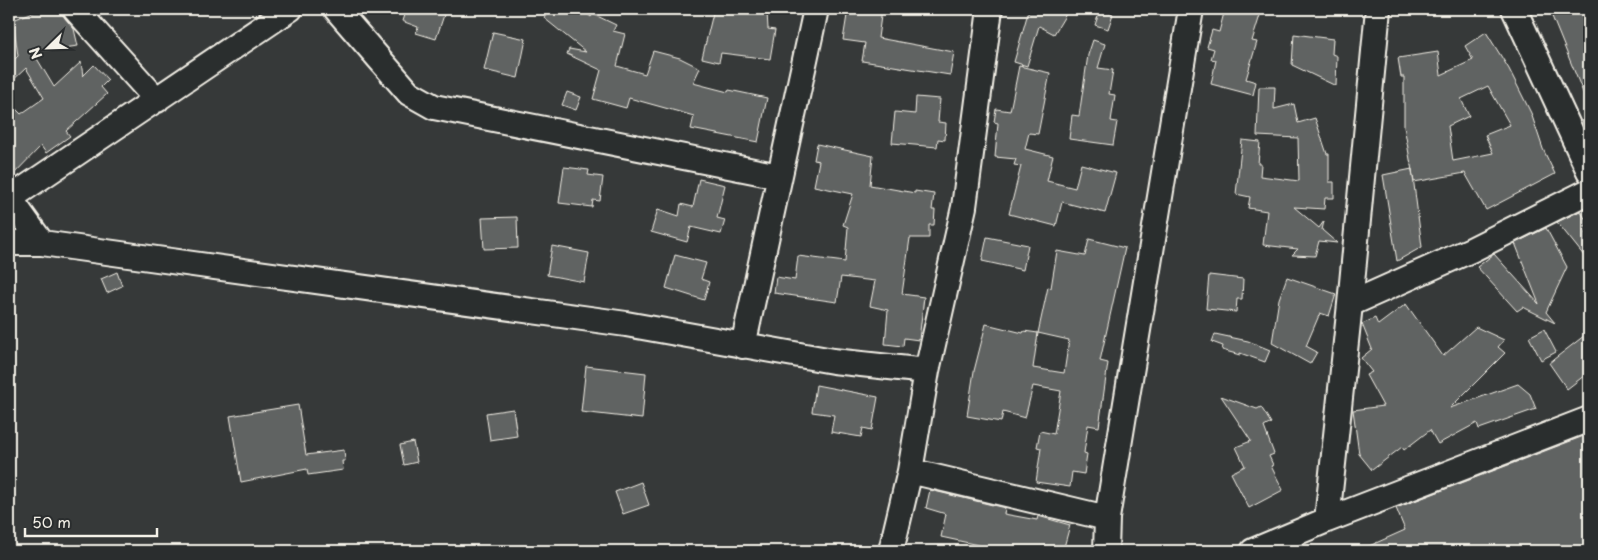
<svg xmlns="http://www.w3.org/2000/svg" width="1598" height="560" font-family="'Playpen Sans',sans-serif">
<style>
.building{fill:#616362;stroke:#f4f1e8;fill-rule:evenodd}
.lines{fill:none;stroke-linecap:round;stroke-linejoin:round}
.minor-casing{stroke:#f4f1e8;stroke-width:28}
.minor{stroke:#2a2d2e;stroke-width:24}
</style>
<rect width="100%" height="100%" fill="#363939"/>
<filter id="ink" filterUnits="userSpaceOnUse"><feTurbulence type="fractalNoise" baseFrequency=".02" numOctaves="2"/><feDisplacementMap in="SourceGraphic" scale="10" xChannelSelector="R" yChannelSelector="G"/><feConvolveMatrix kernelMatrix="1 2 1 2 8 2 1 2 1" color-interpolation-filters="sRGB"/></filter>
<g filter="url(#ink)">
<path class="building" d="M41,9H62L65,18L74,29L78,46L33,52L54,87L81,62L83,76L94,65L108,80L101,87L107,94L66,131L70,136L46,153L41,146L9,179V102L21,114L44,98L26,68L9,84V65L18,56L13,20Z
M406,9H446L436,39L416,33L418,27L402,21Z
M551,9H581L591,17L593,14L616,25L613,31L625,34L617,66L645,74L653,51L680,58L700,68L693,83L728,92L729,90L767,98L758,142L691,129L694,116L629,98L626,108L593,99L601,70L567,54L569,49L586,52L544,18Z
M714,9H734L750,13L767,12L768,29L775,30L770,59L721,53L719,62L702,58Z
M848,9H882L878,38L954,52L950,75L862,61L865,43L843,40Z
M1029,9H1069L1054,34L1039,26L1027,66L1014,62Z
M1225,9H1262L1252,41L1257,42L1246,79L1256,82L1253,95L1211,84L1216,60L1211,59L1214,49L1207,47L1212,30L1219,32Z
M1549,9H1585L1589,21V107Z
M1100,10L1113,14L1108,29L1095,25Z
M493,32L526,39L518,78L484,70Z
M1486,32L1509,69L1531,113L1543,149L1555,174L1486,210L1465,173L1414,182L1404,126V77H1401L1398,58L1438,52L1441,75L1473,60L1465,46ZM1488,86L1510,125L1485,135L1493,153L1453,161L1448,126L1469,116L1461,99Z
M1294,34L1333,39L1332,54L1337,56L1336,86L1292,65Z
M1093,40L1105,44L1098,68L1113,70L1109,94L1115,95L1111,121L1117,122L1113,145L1069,139L1072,115L1079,116L1088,55Z
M1019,66L1050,73L1038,134L1029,133L1025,149L1053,156L1047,181L1075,188L1081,164L1116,173L1105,213L1062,202L1056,226L1009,214L1021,166L1014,165L1016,159L995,157L998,123L994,122L996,109L1010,111Z
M1259,87H1275L1274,109L1294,104L1298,123L1315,118L1327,154H1329V182H1334V198H1325L1324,209L1294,207L1319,228L1324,221L1322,230L1337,243L1319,241L1315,256L1292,255L1298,249L1263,245L1267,211L1248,208L1250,197L1236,194L1242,140L1260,142L1258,164H1261L1260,176L1299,181L1298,138L1257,136Z
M567,92L581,97L576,110L562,105Z
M916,97L940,99L938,122L946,123L945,140L938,139L937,147L892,143L895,112L915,114Z
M817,144L873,156L870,185L915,193V191L934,194L932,210H935L934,225H929V238H910L902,294L924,297L919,340L904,338L903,346L885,344L888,310L870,306L875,281L841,277L837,302L774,293L776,277L795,280L798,256L845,262L848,227L843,225L853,194L814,186L819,161L814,160Z
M564,167L589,170L588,175L603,177L600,201L593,200L592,207L559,203Z
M1412,169L1422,247L1397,261L1383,175Z
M699,179L725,185L717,218L725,220L721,234L691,227L687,242L651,232L658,209L679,216L681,204L693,207Z
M1580,211L1589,224L1583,229L1589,236V262L1557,222Z
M517,217L518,248L484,249L482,218Z
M1546,228L1567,267L1546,312L1555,323L1523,307L1517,311L1477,267L1494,254L1539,304L1515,243Z
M987,237L1028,245L1023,270L982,261Z
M1089,239L1125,248L1100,361L1108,363L1099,427L1088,425L1084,453L1087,454L1084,474L1072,472L1070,487L1036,482L1041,448L1037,447L1040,431L1054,434L1061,391L1033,386L1025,418L1003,412L1001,422L967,416L974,371L986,324L1023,333L1024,331L1038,333L1033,368L1064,373L1069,340L1038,333L1048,287L1051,288L1057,251L1085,256Z
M552,246L589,253L584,282L547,275Z
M675,255L706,263L701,279L709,282L704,300L666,288Z
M117,272L122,286L107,293L101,279Z
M1209,275L1243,279L1242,299H1237L1236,312L1206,309Z
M1287,277L1336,294L1329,316L1320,313L1306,346L1317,352L1310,364L1272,343L1279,299Z
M1406,304L1443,356L1476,327L1504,340L1498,347L1505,353L1450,408L1518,384L1530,394L1536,409L1479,429L1477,423L1438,444L1430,430L1404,450L1402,447L1372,470L1359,454L1353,410L1383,406L1366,375L1372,372L1361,358L1372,349L1362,324L1375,318L1378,325Z
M1544,329L1556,352L1541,360L1529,337Z
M1589,332V372L1567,389L1549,363Z
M1215,334L1248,341L1270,350L1265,362L1240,353V355L1222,350L1223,346L1212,342Z
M586,366L646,373L642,419L581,412Z
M816,385L878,397L872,430L863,428L861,437L831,432L834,415L812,412Z
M1221,396L1257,409L1261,407L1271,423L1264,427L1274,454L1269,456L1273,465L1271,466L1283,490L1249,508L1231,473L1245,466L1236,447L1251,441Z
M298,405L306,455L344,450L345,461H342L343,470L308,475L307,469L241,482L230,416Z
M513,409L517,436L490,440L486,413Z
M1589,434V551H1358L1405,530L1396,508Z
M413,442L417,462L404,465L400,445Z
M641,482L649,505L623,514L615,492Z
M930,490L1005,508L1004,514L1037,520L1038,516L1070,525L1063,551H1006L941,537L946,514L926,508Z"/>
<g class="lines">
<g class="minor-casing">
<path id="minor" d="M75,9L157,100
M336,9L409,93L434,107L779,176
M1514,9L1589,171
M9,197L42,243
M9,199L290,9
M9,243H42L626,324L833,361L927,371L910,471L891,551
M1350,304L1471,250L1589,191
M743,346L816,9
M927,371L964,207L990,9
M910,471L1107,518
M1327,520L1350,304L1378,9
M1106,551L1107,518L1191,9
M1253,551L1327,520L1589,419"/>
</g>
<use href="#minor" class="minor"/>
</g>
</g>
<rect width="1598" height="560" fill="none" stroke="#2a2d2e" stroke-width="30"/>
<rect x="15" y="15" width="1568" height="530" fill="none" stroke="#f4f1e8" stroke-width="2" filter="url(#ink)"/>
<g transform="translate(48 48) rotate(247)" stroke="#2a2d2e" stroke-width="4" paint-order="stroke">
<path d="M0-4L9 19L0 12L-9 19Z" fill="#f4f1e8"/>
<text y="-8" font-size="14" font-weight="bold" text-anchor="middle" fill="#f4f1e8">N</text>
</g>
<path d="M25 528v8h132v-8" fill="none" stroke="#f4f1e8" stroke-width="2.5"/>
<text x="32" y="528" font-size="15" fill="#f4f1e8" stroke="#2a2d2e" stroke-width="4" paint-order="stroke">50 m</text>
</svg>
